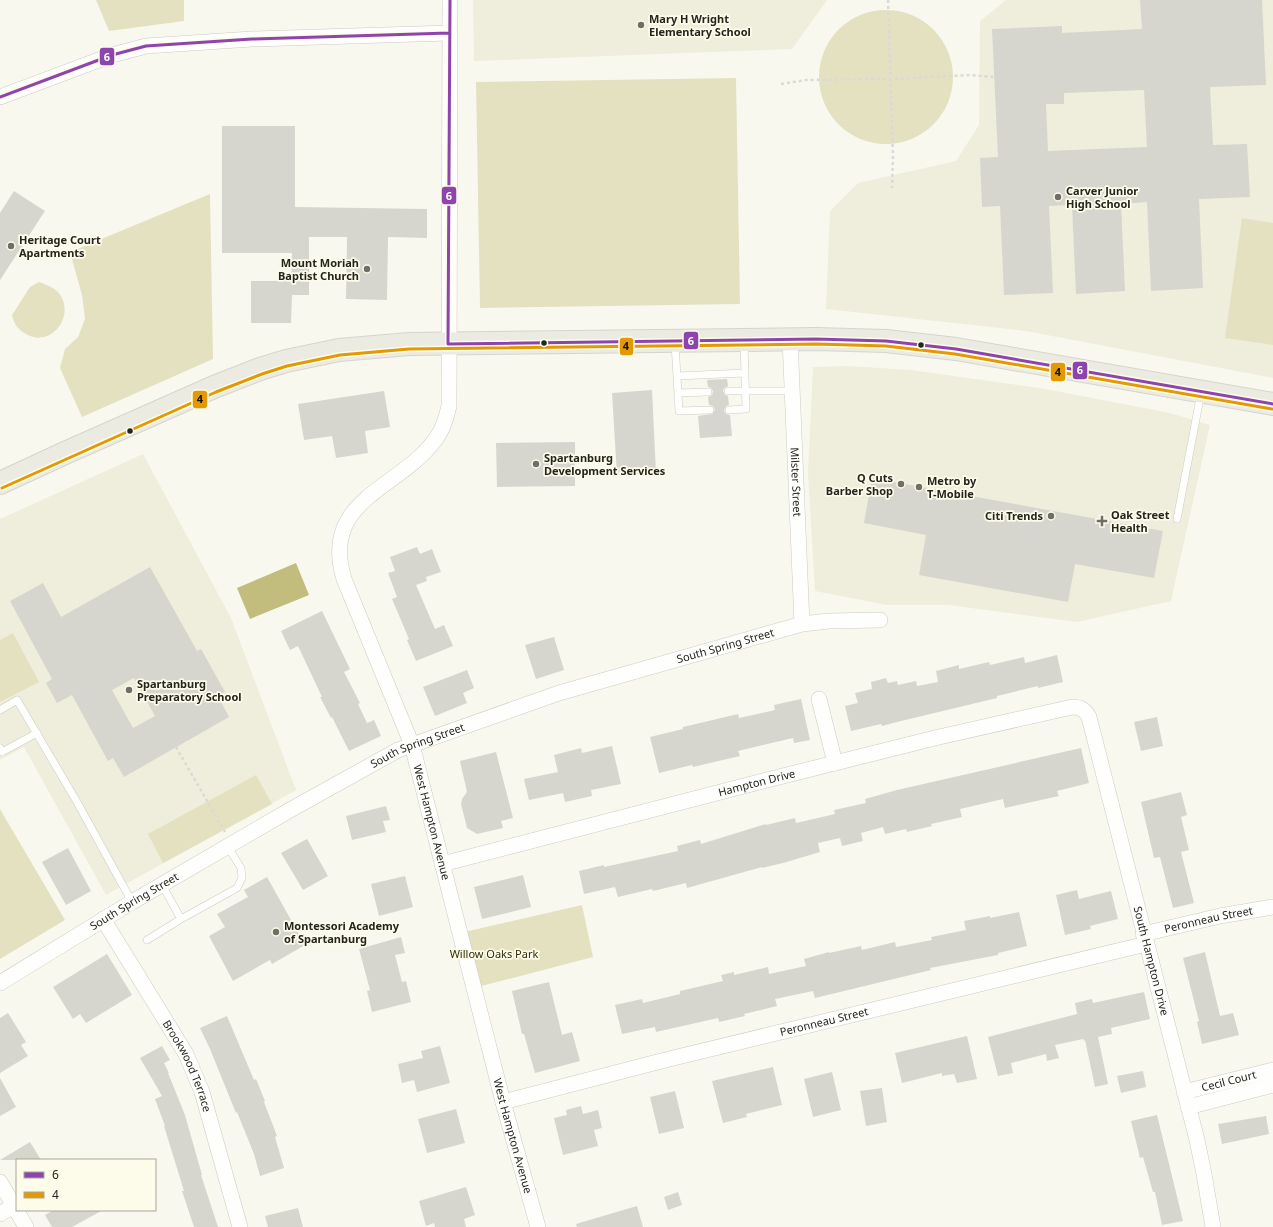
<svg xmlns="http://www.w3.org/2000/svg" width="1273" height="1227" font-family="'Noto Sans',sans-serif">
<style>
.built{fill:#efeddb}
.green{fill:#e4e1c1}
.water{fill:#c2bd7d}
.building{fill:#d6d6cf;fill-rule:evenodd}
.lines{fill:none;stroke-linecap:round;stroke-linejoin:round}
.service-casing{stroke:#cccbc4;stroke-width:8}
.minor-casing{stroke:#cccbc4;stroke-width:16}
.primary-casing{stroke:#d5d5d0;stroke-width:24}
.path{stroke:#dad9d7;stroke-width:2.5;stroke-dasharray:3 3;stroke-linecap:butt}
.service{stroke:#fefefc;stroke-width:7}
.minor{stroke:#fefefc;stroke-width:15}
.primary{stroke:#ecebe2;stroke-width:22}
.bus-1-casing{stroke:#fdfcea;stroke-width:6}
.bus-2-casing{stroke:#fdfcea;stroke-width:6}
.bus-1{stroke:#8e44ad;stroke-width:3}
.bus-2{stroke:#e29903;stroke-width:3}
.poi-dot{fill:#6f6f67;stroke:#fdfcea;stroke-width:1.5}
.bus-dot{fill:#25251f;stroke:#fdfcea;stroke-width:1.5}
.labels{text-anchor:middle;stroke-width:3.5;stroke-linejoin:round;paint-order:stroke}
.poi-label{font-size:11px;font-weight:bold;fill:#25251f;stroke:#fdfcea;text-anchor:start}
.street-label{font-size:11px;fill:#25251f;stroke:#fdfcea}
.park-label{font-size:11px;fill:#302d06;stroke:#fdfcea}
.line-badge{stroke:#fdfcea;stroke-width:1.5}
.badge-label{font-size:11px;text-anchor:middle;font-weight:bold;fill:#fff}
.pale-badge-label{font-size:11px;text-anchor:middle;font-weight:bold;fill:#111}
</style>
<rect width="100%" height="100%" fill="#f9f8ee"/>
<path class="built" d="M473,0H827L792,49L474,61Z
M1006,0H1273V378L1026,331L826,309L830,211L858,183L956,161L979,125L980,21Z
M847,366L911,370L1040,388L1170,413L1210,425L1171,601L1077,622L949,605H887L815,591L808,473L813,367Z
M143,454L231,618L296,790L106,895L24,747L0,760V519Z"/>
<path class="green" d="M96,0H184V21L109,31Z
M819 77a67 67 0 1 1 134 0a67 67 0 1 1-134 0Z
M736,78L740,304L480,308L476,82Z
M210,194L213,359L82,417L60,368L65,349L78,337L85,319L82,295L70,252Z
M1242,218L1273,223V345L1225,338Z
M39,282C45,284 54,288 58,292C77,314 52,349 26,334C18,330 14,324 12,315L30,287Z
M13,633L39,682L0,702V640Z
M256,775L272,804L163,863L148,834Z
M0,809L65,920L0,959Z
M582,905L593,957L474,988L460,933Z"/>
<path class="water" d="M296,563L309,595L250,619L237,588Z"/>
<path class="building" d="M1140,0H1262L1266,85L1210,87L1213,145L1247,144L1250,197L1199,199L1203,288L1151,291L1147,202L1121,204L1125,291L1076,294L1072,205L1049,206L1053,293L1004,295L1000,206L982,207L980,158L998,157L992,29L1062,26V33L1142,29ZM1144,90L1147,147L1048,151L1046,104H1064V93Z
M222,126H295V207L427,209V238L388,237L387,300L346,299L347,237H309V295H292L291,323H251V281H291L292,253H222Z
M14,191L45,211L0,280V213Z
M727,379L728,386L724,388L723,391L725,395L728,396L729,405L726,406L724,411L726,414L730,415L732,436L700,438L698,416L712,414L715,410L713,406L709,405L708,397L712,395L713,391L711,388L708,387L707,380Z
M652,390L656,473L617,475L612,393Z
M384,391L390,427L365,431L368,453L336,458L332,436L304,440L298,404Z
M575,442V486L497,487L496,443Z
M872,478L1163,531L1154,578L1075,564L1068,602L919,575L926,535L864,523Z
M417,547L420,554L432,549L441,572L426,577L427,581L416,585L435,629L444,625L453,646L416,661L407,640L409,639L392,599L397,597L388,573L395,571L390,557Z
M150,567L197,651L201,649L225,692L218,696L229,717L124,777L113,758L108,761L72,695L57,703L46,683L52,679L10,601L43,583L61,617ZM134,678L155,716L133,728L112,690Z
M322,611L350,669L344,672L360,703L358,704L367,723L374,720L381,736L349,751L332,717L331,718L320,697H322L298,646L290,650L281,631Z
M554,637L564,670L536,679L525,645Z
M1057,655L1063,682L1038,688V686L997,696V698L897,722L882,726L881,724L851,731L845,706L858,703L855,693L872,689L871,682L886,678L888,683L897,681L898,685L916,681L917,686L938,682L936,671L959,665V669L989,662L990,665L1024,657L1025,663Z
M467,670L474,688L463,693L467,703L435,716L423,687Z
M801,699L810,740L794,743L793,738L738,751L740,756L693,767L692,765L659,773L650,737L683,729V727L738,714L739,718L775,710L774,705Z
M1157,717L1163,746L1141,751L1134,722Z
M612,746L621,784L591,790L592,796L565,802L563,793L529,800L524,779L558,772L554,755L581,748L582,753Z
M1081,748L1089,783L1057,791L1059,796L1005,808L1003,799L960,809L962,817L931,824L932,826L907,832L906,829L885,834L883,827L861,833L863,841L842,846L840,838L818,843L820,852L783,863L762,868V867L687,888L686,883L653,891L652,889L618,897L615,887L584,894L579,871L604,865V867L678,851L677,846L700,840L701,844L766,824V825L795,818L796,823L835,814L834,810L866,803L865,799L897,790Z
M496,752L513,818L501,821L503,828L477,834L467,828L461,804L462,799L467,792L460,761Z
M1181,792L1187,815L1181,817L1189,850L1181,852L1194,903L1173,908L1160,857L1154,858L1141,802Z
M386,806L390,820L383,821L386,832L352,840L346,816Z
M307,839L328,876L303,890L281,853Z
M68,848L91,891L66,905L42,862Z
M523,875L531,907L482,919L474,887Z
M405,876L413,907L379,916L371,884Z
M267,877L305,945L272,964L270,960L233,981L209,936L225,927L217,914L248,897L244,890Z
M1077,890L1079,899L1111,891L1118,919L1090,926L1091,929L1065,935L1056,895Z
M1019,912L1027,946L998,953V955L930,968L931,970L815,998L813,991L775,999L777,1006L744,1014L745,1016L719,1022L718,1018L656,1032L655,1027L622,1034L615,1005L642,999L643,1003L680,994V991L723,981L721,975L734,972V975L768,967L769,974L806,966L804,959L829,952V953L861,946L862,950L895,942L896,947L932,940L931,937L966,930L964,921L990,916V918Z
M401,937L405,953L395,955L402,982L406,981L411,1002L372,1012L367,991L370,990L359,949Z
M1205,952L1220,1016L1233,1013L1239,1035L1202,1044L1197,1022L1199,1021L1183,958Z
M107,954L132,995L86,1023L80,1014L73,1019L53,987Z
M549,982L562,1035L572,1032L580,1061L535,1073L524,1034H522L512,991Z
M1144,992L1150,1019L1111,1028L1112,1034L1098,1037L1108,1084L1095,1087L1085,1040L1084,1041L1083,1039L1055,1045L1059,1058L1047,1061L1046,1054L1011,1063L1013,1073L998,1076L988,1037L1077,1014L1075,1003L1092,999L1093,1003Z
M8,1013L26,1042L21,1045L28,1056L0,1073V1018Z
M227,1016L254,1080L256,1079L265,1101L264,1102L277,1136L275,1137L284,1168L260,1176L254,1154L237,1112L236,1113L210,1049L200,1028Z
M967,1036L977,1079L957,1083L954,1074L942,1076V1073L902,1083L895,1053Z
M162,1046L170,1060L164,1063L169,1073H168L185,1115L202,1175H201L218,1227H194L182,1191H184L164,1126H165L155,1099L162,1096L140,1058Z
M440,1046L450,1083L417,1092L414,1080L402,1083L398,1064L423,1058L421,1051Z
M773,1067L782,1105L746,1114L747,1117L723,1123L712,1081Z
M1143,1071L1146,1087L1121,1093L1117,1076Z
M832,1072L841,1110L813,1117L804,1079Z
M0,1078L16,1107L0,1116Z
M882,1088L887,1122L866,1126L860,1091Z
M675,1091L684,1128L659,1134L650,1097Z
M581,1106L583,1114L598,1110L602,1128L594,1130L598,1146L563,1155L554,1118L567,1115L566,1110Z
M456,1109L465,1143L427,1153L418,1119Z
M1157,1115L1183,1221L1162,1225L1155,1192H1153L1143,1157L1140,1158L1131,1121Z
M1266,1116L1269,1134L1222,1144L1218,1124Z
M30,1142L41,1160H0Z
M466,1187L475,1215L464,1219L466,1227H435L434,1223L426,1226L419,1201Z
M678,1192L682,1205L668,1210L664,1197Z
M637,1206L643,1227H577L576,1224Z
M298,1208L303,1227H268L265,1216Z
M54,1210H103L72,1227H52L45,1215Z"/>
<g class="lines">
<g class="service-casing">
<path id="service" d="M675,343L679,411L710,410
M677,376L745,373
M728,391H792
M678,393L708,392
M729,410L746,409L744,342
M1177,519L1201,393
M0,710L17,700L77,802L132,902
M0,748L2,752L37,733
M162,885L181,919L237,888L242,878L241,868L228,847
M147,940L181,919"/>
</g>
<g class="minor-casing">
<g id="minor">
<path id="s1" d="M450,0L449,406C446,418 443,430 435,440C398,490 320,499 344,579L412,745L503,1102L538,1227"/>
<path d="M0,97L112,55L146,46L252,39L449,33"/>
<path id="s2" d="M790,339L802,624"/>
<path d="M819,699L835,763"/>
<path id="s3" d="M442,864L767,780L939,737L1072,707C1081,707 1085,710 1089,717L1197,1140L1204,1174L1213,1227"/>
<path id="s4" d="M103,919L186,1054L202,1092L240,1227"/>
<path id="s5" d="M1143,934L1220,916L1273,907"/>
<path id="s6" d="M0,983L132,902L290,810L398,750L559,693L802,624L829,621L880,620"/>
<path id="s7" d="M1184,1092L1273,1070"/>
<path id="s8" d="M503,1102L669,1059L1146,944"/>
<path d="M1188,1107L1273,1085"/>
<path d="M0,1182L26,1227"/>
<path d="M0,1214L13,1206"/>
</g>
</g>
<g class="primary-casing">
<path id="primary" d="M0,483L65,453L214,387L260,369L286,361L339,350L409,344L816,339L886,341L956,349L1273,404"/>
</g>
<path class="path" d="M888,0L893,156L892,188
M781,84L806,80L891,79L970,75L994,77
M176,747L225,832"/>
<use href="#service" class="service"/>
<use href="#minor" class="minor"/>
<use href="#primary" class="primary"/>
<g class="bus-1-casing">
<path id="bus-1" d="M450,0L448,344L816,339L886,341L956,349L1273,404
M0,97L112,55L146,46L252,39L449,33"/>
</g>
<g class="bus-2-casing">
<path id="bus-2" d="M2,488L216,392L262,374L287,366L340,355L409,349L816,344L886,346L955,354L1272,409"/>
</g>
<use href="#bus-1" class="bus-1"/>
<use href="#bus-2" class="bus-2"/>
</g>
<g class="poi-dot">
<circle cx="641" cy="25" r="4"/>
<circle cx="1058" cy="197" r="4"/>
<circle cx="11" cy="246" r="4"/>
<circle cx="367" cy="269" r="4"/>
<circle cx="536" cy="464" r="4"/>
<circle cx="901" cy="484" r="4"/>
<circle cx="919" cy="487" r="4"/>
<circle cx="1051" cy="516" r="4"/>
<path d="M1100 515h4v4h4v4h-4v4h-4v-4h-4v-4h4z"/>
<circle cx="129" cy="690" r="4"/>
<circle cx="276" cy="932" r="4"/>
</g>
<g class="bus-dot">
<circle cx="544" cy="343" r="3.5"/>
<circle cx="921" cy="345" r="3.5"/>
<circle cx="130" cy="431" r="3.5"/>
</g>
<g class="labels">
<g class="poi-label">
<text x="649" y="23">Mary H Wright<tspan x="649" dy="13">Elementary School</tspan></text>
<text x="1066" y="195">Carver Junior<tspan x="1066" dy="13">High School</tspan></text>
<text x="19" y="244">Heritage Court<tspan x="19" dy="13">Apartments</tspan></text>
<text x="359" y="267" text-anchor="end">Mount Moriah<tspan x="359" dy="13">Baptist Church</tspan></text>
<text x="544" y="462">Spartanburg<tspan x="544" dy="13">Development Services</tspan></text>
<text x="893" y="482" text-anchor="end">Q Cuts<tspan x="893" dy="13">Barber Shop</tspan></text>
<text x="927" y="485">Metro by<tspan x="927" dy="13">T-Mobile</tspan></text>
<text x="1111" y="519">Oak Street<tspan x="1111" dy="13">Health</tspan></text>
<text x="1043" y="520" text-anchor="end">Citi Trends</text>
<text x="137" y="688">Spartanburg<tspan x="137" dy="13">Preparatory School</tspan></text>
<text x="284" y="930">Montessori Academy<tspan x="284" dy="13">of Spartanburg</tspan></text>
</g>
<g class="street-label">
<text dy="4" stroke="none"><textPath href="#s2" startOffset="143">Milster Street</textPath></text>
<text dy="4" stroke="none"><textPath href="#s6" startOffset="805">South Spring Street</textPath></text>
<text dy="4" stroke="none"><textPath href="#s6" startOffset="481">South Spring Street</textPath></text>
<text dy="4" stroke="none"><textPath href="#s3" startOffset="325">Hampton Drive</textPath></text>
<text dy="4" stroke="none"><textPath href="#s1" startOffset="882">West Hampton Avenue</textPath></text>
<text dy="4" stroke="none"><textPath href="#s6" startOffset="157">South Spring Street</textPath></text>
<text dy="4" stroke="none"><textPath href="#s5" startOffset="67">Peronneau Street</textPath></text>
<text dy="4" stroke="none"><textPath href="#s3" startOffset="922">South Hampton Drive</textPath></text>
<text dy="4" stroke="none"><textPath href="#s8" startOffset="331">Peronneau Street</textPath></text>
<text dy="4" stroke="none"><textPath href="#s4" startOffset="170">Brookwood Terrace</textPath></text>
<text dy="4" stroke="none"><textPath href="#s7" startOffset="46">Cecil Court</textPath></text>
<text dy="4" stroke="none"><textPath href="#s1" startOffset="1206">West Hampton Avenue</textPath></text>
</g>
<g class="park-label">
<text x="494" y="958">Willow Oaks Park</text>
</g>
</g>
<g class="line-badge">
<rect x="99" y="47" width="16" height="19" rx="4" fill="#8e44ad"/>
<rect x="441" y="186" width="16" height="19" rx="4" fill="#8e44ad"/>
<rect x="683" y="331" width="16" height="19" rx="4" fill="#8e44ad"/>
<rect x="619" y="337" width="15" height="19" rx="4" fill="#e29903"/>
<rect x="1072" y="361" width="16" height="19" rx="4" fill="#8e44ad"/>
<rect x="1050" y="362" width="16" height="20" rx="4" fill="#e29903"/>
<rect x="192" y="390" width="16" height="19" rx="4" fill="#e29903"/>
</g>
<g class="badge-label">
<text x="107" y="61">6</text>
<text x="449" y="200">6</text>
<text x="691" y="345">6</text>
<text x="1080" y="374">6</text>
</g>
<g class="pale-badge-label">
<text x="626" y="350">4</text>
<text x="1058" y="376">4</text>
<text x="200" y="403">4</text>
</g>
<rect x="16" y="1159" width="140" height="52" fill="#fdfcea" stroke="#a7a699"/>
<rect x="24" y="1172" width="20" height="6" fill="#8e44ad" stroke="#a7a699"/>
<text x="52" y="1179" font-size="12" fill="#25251f">6</text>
<rect x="24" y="1192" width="20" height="6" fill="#e29903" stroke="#a7a699"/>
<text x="52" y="1199" font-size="12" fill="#25251f">4</text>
</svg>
